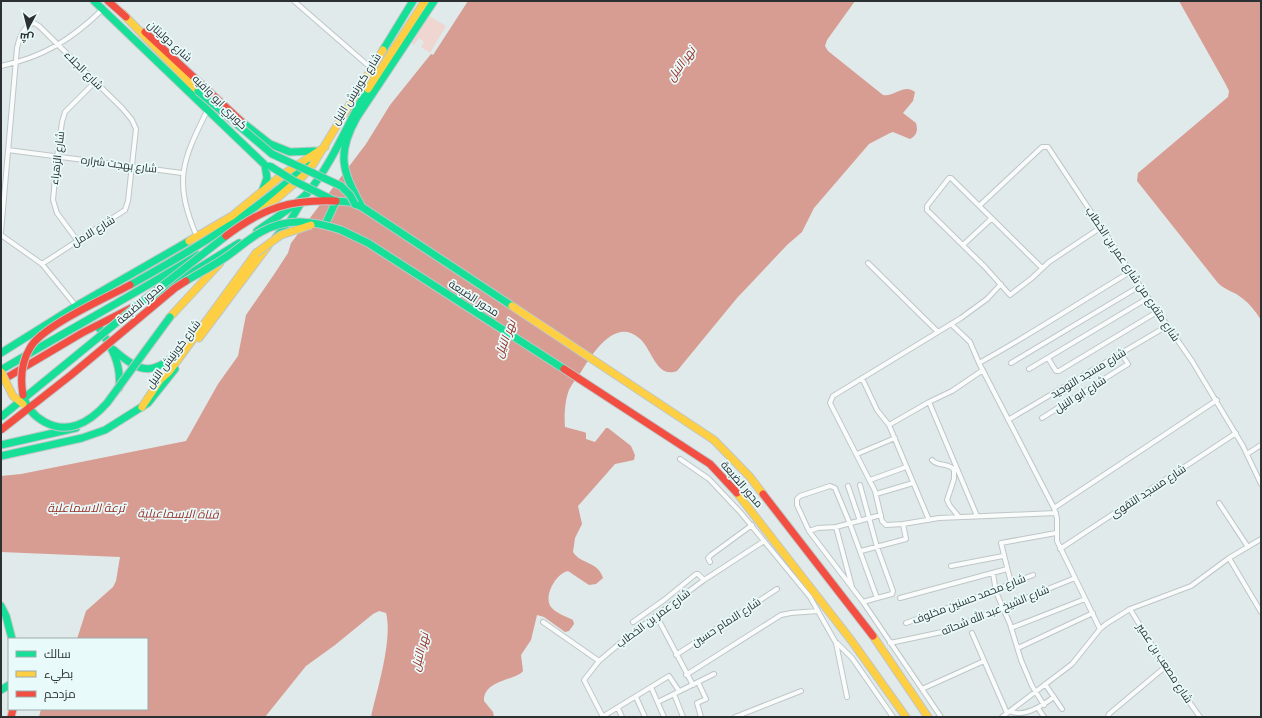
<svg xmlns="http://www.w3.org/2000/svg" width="1262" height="718" font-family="Signika,Cairo,sans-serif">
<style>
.green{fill:#efd6d1}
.water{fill:#d79c92}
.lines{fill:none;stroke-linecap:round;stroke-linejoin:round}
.street-casing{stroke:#bfc6c7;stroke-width:6}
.fast-casing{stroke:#bfc6c7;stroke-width:9}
.slow-casing{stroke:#bfc6c7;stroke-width:9}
.jam-casing{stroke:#bfc6c7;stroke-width:9}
.street{stroke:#fafcfc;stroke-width:4}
.fast{stroke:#16e098;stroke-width:7}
.slow{stroke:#ffcf43;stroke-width:7}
.jam{stroke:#f24e42;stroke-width:7}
.fast-bridge-casing{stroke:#bfc6c7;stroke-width:9;stroke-linecap:butt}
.slow-bridge-casing{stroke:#bfc6c7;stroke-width:9;stroke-linecap:butt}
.jam-bridge-casing{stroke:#bfc6c7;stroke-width:9;stroke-linecap:butt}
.fast-bridge{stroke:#16e098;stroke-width:7}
.slow-bridge{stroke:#ffcf43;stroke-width:7}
.jam-bridge{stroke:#f24e42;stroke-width:7}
.labels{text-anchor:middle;stroke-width:3.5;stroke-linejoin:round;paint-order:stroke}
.street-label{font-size:11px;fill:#2b3132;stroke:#e9fafb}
.water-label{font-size:12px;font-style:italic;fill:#982d22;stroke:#e9fafb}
</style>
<rect width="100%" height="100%" fill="#e0eaea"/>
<path class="green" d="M429,16L446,26L430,53L421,47L424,42L419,38L414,45L412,43Z"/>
<path class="water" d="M468,1H855L827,40L825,46L828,51L883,95C895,97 904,83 915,92L913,101L903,113L916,123C918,130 917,135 910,139L893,132L890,133L869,144L814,208L802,232L787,245L737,298L677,371C656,379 652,348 639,338C615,317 592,354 581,372C577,377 572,384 569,390C565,400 564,416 565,427L584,432L586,433V439L595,442L606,428H608L631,446L635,455L634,460L615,464L578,506L582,524L575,538L573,552C580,564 598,561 603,578L596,584L589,585L568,571C556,573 543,597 551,607C556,613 567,617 573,620L574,624L569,631L565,632L544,617L537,615L531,640L521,655L523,671C517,680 483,680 484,701L493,712L494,717H371C377,690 393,639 386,613L379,611L373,614L335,645L306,666L265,717H39L41,709H147V639H77L86,611L113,587L116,581L120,557L1,552V476L21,474L186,441L218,384L238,356L246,315L275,273L288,253L291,243L366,144L390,105L431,54L433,55Z
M1179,1H1261V320C1256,312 1250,304 1242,298C1235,292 1225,290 1218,283L1137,181L1138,173L1228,97L1229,91L1225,83Z"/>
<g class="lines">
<g class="street-casing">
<path id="street" d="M294,1L371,68
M1,66C44,57 72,39 103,9
M8,150L182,173
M979,206L1042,147H1048L1140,286L1192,361L1243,446L1261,484
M1,232L17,48C19,39 24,25 34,23L39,26L123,109L132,120L136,129L128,201L125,210L42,264
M1,235L42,264L76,306
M197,237C173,181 182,161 208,109
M77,240L57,213L53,200L57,157L62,122L65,112L95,82
M963,245L991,219
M868,263L938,332
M1042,268L951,178H949L927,206V210L985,267L1010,295L1032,278L1049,262L1100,228
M1001,284L987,299L961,318L833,396L830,403L875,491L882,521L886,525L903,524L939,518L1056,513
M951,324L970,342L979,363L1054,508L1057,518V541L1100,629
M1048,358L1056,371H1059L1157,312
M979,363C1030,335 1080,302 1130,272
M1011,363L1140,286
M1029,369L1148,298
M862,378L877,410L889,425L929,520
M1042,418L1128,364L1121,353
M1008,420L1167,326
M889,425L929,402
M857,454L895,438
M1247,454L1261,445
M680,459L709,479L741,513L810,597L836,643L847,697
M932,460C938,467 948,462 954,470V479L947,500L950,506L959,517
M870,480L906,467
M860,485L877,547L893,591L892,594L877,598
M848,486L860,521
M876,494L913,483
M1219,503L1248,547
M1054,508L1217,400
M977,516L929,402L952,391L983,370
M836,527L852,587
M809,531L818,528L836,527L881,515
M1060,549L1236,433
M861,551L906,539L903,524
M1229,558L1261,612
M710,562L708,558L711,555L752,525
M951,566L1003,556
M993,573L996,592L1010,624L1021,660L1032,686L1044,705
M1011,583L1001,543L1056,533
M900,598L1007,569
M863,602L877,598L850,524L835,488L830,486L800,496L797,499V505L809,531L863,602L941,717
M1130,609L1172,678L1200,717
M656,615L693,685
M543,622L599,661
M633,622L664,600L696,574H698L704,580
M906,623L959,604L1033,575
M1011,628L1085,599
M972,633L1007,713
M837,643L852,658L893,717
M890,643L942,632L1075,578
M1018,648L1093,613
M676,655L777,589
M686,675L781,615L791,613L818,611
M698,682L706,699L697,703L701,717
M1045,684L1062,709
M651,687L664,717
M922,689L984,661
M674,694L683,717
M636,697L645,717
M658,702L714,674
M618,708L622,717
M1038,708L1044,717
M1010,711C1023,718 1042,706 1054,697
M602,717L669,676L679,691
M603,717L584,680L599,661L625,639L704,580L764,541
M735,717L801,691
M1002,717L1072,664L1100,629L1106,624L1130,609L1191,586L1229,558L1261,539
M1108,717L1109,714L1165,667"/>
</g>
<g class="fast-casing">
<path id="fast" d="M94,1L265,165L267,178L263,189
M383,50L413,1
M242,122L270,144L290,152L315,151
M362,207C342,171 336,154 357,117L434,1
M325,225L336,201L350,202L362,207L512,306
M341,230L368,243L564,369
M257,231C272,220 299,204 310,190C334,160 348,122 368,89
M276,237L290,221L304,198
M130,285C195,249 252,214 308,165
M152,297L239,243
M98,326C111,346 122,364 119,388
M114,350C140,373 152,376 179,352
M1,353L76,306L189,241
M1,370C67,331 133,295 198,255
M1,445L76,428
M1,456L82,438L105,430L148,403L175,369
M1,606L6,616L12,639
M1,690L9,685"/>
</g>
<g class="slow-casing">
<path id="slow" d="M122,13L198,91
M368,89L425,1
M262,211L303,176L314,163L383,50
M189,241L232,216L282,175L325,147
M512,306L714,440L750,477L763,494
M170,317L220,263
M199,338L268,246
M142,407L160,380L169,372L256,253
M737,493L851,640L906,717
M873,636L928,717"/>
</g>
<g class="jam-casing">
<path id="jam" d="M108,1L126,17
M145,32L242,122
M564,369L710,464L737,493
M1,381L82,333L131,308
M763,494L873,636
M11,717L13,709"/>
</g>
<use href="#street" class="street"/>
<use href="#fast" class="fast"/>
<use href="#slow" class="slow"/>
<use href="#jam" class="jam"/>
<g class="fast-bridge-casing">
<path id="fast-bridge" d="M198,91L272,154L341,186L350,195L355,204
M270,166L294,181L335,201
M186,281C199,273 213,266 226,257C238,249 248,239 261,232C287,217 314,221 341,230
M23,395C29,418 55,433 77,425C89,421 99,412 107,403L170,317
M1,417L149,296L226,236"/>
</g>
<g class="slow-bridge-casing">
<path id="slow-bridge" d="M256,253L281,235L311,225
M1,372L13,396L23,404"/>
</g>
<g class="jam-bridge-casing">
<path id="jam-bridge" d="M226,236C263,208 290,199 336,201
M23,395C20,378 21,363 30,348C42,326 106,298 130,285
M1,430L71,375L175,288L186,281"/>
</g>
<use href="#fast-bridge" class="fast-bridge"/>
<use href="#slow-bridge" class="slow-bridge"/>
<use href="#jam-bridge" class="jam-bridge"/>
</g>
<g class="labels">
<g class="street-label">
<text transform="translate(170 41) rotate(42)" y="4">شارع دوليتان</text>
<text transform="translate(84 70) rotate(45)" y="4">شارع الجلاء</text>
<text transform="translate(356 89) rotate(-58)" y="4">شارع كورنيش النيل</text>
<text transform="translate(220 102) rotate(45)" y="4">كوبري ابو وافيه</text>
<text transform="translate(57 158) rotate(-83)" y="4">شارع الزهراء</text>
<text transform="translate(119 164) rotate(7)" y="4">شارع بهجت شراره</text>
<text transform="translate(93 231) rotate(-31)" y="4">شارع الامل</text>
<text transform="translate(1133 274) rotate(56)" y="4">شارع متفرع من شارع عمر بن الخطاب</text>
<text transform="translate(474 298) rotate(33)" y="4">محور الضبعة</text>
<text transform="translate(140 303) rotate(-40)" y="4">محور الضبعة</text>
<text transform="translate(173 354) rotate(-53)" y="4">شارع كورنيش النيل</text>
<text transform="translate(1088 373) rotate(-31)" y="4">شارع مسجد التوحيد</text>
<text transform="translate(1080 394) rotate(-32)" y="4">شارع ابو النيل</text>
<text transform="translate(742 484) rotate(49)" y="4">محور الضبعة</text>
<text transform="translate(1148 491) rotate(-33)" y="4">شارع مسجد التقوى</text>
<text transform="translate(969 599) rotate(-21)" y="4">شارع محمد حسنين مخلوف</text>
<text transform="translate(995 610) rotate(-22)" y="4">شارع الشيخ عبد الله شحاته</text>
<text transform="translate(653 618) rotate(-37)" y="4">شارع عمر بن الخطاب</text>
<text transform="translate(726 622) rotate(-33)" y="4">شارع الامام حسين</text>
<text transform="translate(1165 663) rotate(57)" y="4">شارع مصعب بن عمير</text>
</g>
<g class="water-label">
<text transform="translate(681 64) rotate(-54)" y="4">نهر النيل</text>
<text transform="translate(505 339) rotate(-69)" y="4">نهر النيل</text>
<text x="86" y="512">ترعة الاسماعلية</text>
<text transform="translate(178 514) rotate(1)" y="4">قناة الإسماعيلية</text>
<text transform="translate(420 652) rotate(-76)" y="4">نهر النيل</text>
</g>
</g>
<rect width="1262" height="718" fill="none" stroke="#2b3132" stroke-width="4"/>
<rect x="8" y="638" width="140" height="72" fill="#e9fafb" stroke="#9daaab"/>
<rect x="16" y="651" width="20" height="6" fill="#16e098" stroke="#9daaab"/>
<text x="44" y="658" font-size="12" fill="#2b3132">سالك</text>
<rect x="16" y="671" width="20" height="6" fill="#ffcf43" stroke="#9daaab"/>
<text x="44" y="678" font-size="12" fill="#2b3132">بطيء</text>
<rect x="16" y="691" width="20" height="6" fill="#f24e42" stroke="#9daaab"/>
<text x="44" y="698" font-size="12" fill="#2b3132">مزدحم</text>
<g transform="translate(28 28) rotate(187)" stroke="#e9fafb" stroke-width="3" paint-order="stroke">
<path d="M0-3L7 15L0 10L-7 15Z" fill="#2b3132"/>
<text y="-6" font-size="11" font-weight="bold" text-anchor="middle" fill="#2b3132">ش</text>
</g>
</svg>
